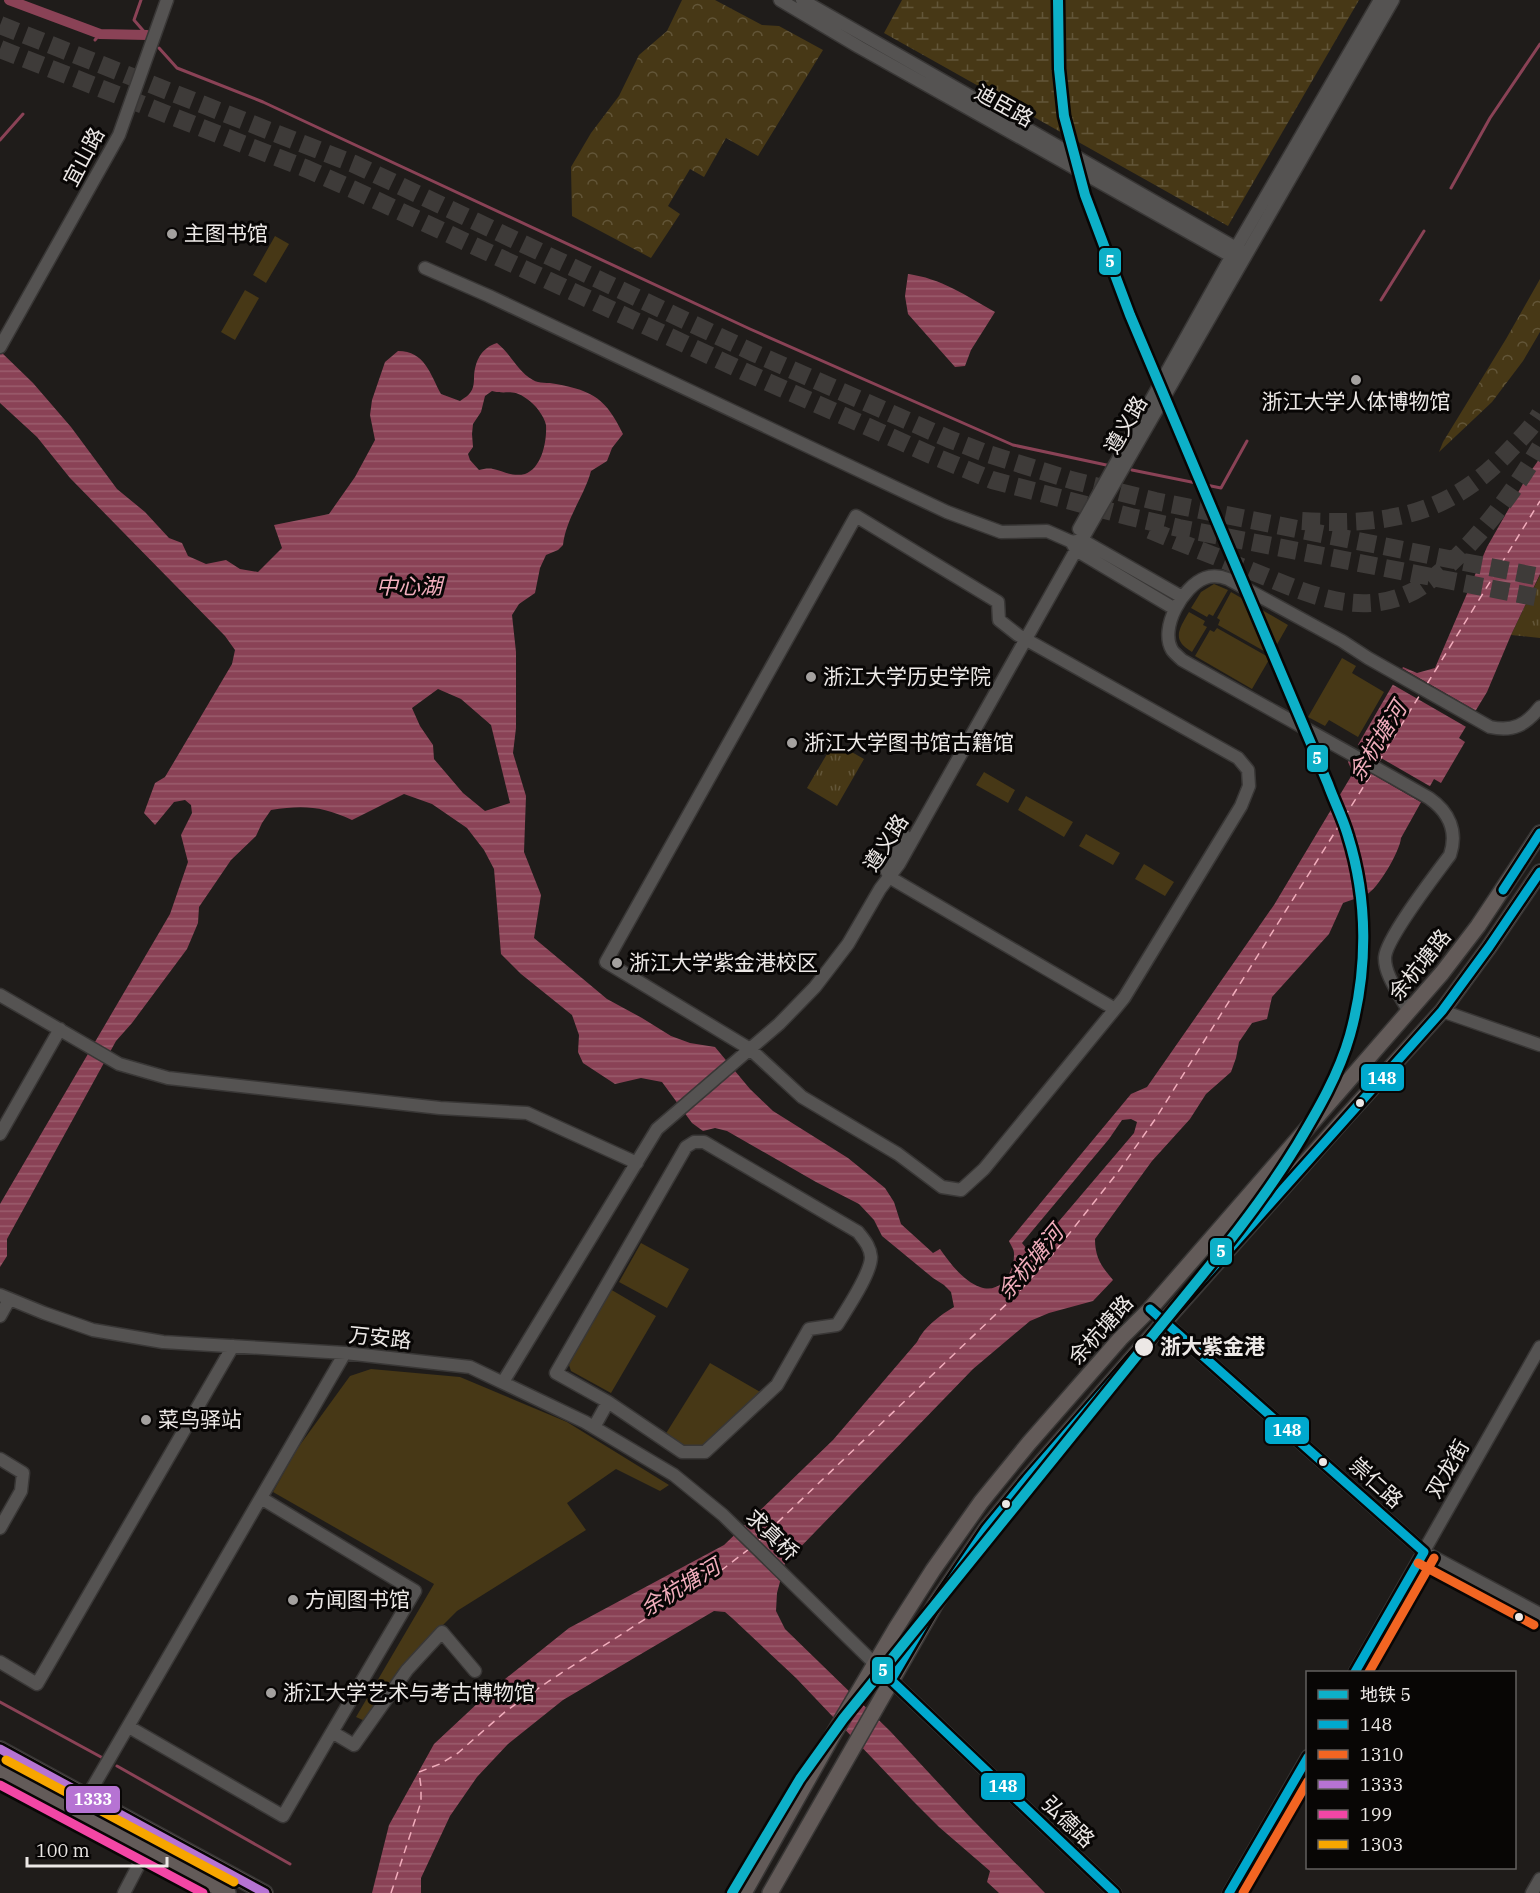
<svg xmlns="http://www.w3.org/2000/svg" width="1540" height="1893" font-family="'IBM Plex Serif','Noto Sans SC',serif">
<style>
.grass{fill:#473816}
.forest{fill:url(#forest-crowns)}
.wetland{fill:url(#wetland-marsh)}
.park{fill:url(#park-tufts)}
.water{fill:url(#water-rules);fill-rule:evenodd}
.pier{fill:#1f1c1a}
.lines{fill:none;stroke-linecap:round;stroke-linejoin:round}
.stream{stroke:#8a4256;stroke-width:3}
.canal{stroke:#8a4256;stroke-width:10}
.ferry{stroke:#f1adbc;stroke-width:1.5;stroke-dasharray:8 6;stroke-linecap:butt}
.highway-tunnel{stroke:#3e3b39;stroke-width:18;stroke-dasharray:18 9;stroke-linecap:butt}
.minor-casing{stroke:#393736;stroke-width:15}
.major-casing{stroke:#393736;stroke-width:18}
.minor{stroke:#555352;stroke-width:12}
.major{stroke:#635b59;stroke-width:15}
.bus-1-casing{stroke:#080605;stroke-width:14}
.bus-2-casing{stroke:#080605;stroke-width:14}
.bus-3-casing{stroke:#080605;stroke-width:14}
.bus-4-casing{stroke:#080605;stroke-width:14}
.bus-5-casing{stroke:#080605;stroke-width:14}
.bus-1{stroke:#00a9ce;stroke-width:9}
.bus-2{stroke:#f26522;stroke-width:9}
.bus-3{stroke:#b673d3;stroke-width:9}
.bus-4{stroke:#f346a5;stroke-width:9}
.bus-5{stroke:#f7a600;stroke-width:9}
.metro-1-casing{stroke:#080605;stroke-width:15}
.metro-1{stroke:#0db0c8;stroke-width:10}
.poi-dot{fill:#a4a19f;stroke:#080605;stroke-width:2}
.bus-dot{fill:#ece8e6;stroke:#080605;stroke-width:2}
.labels{text-anchor:middle;stroke-width:6;stroke-linejoin:round;paint-order:stroke}
.street-label{font-size:21px;fill:#ece8e6;stroke:#080605}
.poi-label{font-size:21px;fill:#ece8e6;stroke:#080605;text-anchor:start}
.stop-label{font-size:21px;font-weight:bold;fill:#ece8e6;stroke:#080605;text-anchor:start}
.water-label{font-size:22px;font-style:italic;fill:#f1adbc;stroke:#080605}
.line-badge{stroke:#080605;stroke-width:2}
.badge-label{font-size:16px;text-anchor:middle;font-weight:bold;fill:#fff}
</style>
<defs>
<pattern id="forest-crowns" width="20" height="18" patternUnits="userSpaceOnUse" patternTransform="scale(1.5)"><rect width="20" height="18" fill="#473816"/><path d="M2 6a3 3 0 1 1 6 0M12 15a3 3 0 1 1 6 0" fill="none" stroke="#625538"/></pattern>
<pattern id="wetland-marsh" width="20" height="14" patternUnits="userSpaceOnUse" patternTransform="scale(1.5)"><rect width="20" height="14" fill="#473816"/><path d="M1 5h8M5 5V1M11 12h8M15 12V8" fill="none" stroke="#625538"/></pattern>
<pattern id="park-tufts" width="24" height="20" patternUnits="userSpaceOnUse" patternTransform="scale(1.5)"><rect width="24" height="20" fill="#473816"/><path d="M3 7l-1-3M5 7V3M7 7l1-3M15 17l-1-3M17 17v-4M19 17l1-3" fill="none" stroke="#625538"/></pattern>
<pattern id="water-rules" width="6" height="5" patternUnits="userSpaceOnUse" patternTransform="scale(1.5)"><rect width="6" height="5" fill="#8a4256"/><path d="M0 2.5h6" fill="none" stroke="#9b5d6e"/></pattern>
</defs>
<rect width="100%" height="100%" fill="#1f1c1a"/>
<path class="grass" d="M275,236L289,244L266,283L253,275Z
M245,290L259,298L235,340L221,332Z
M1214,584L1228,590L1213,616L1209,614L1207,617L1191,608L1201,592Z
M1231,592L1288,625L1271,655L1218,625L1220,620L1217,618Z
M1189,612L1205,621L1203,625L1207,627L1192,652C1171,640 1179,629 1189,612Z
M1217,628L1270,658L1252,689L1195,656L1210,630L1214,632Z
M1342,658L1356,666L1352,673L1384,692L1358,737L1329,720L1325,726L1308,717Z
M984,772L1015,790L1008,803L976,785Z
M1026,796L1073,822L1064,837L1018,810Z
M1086,834L1120,853L1113,865L1079,846Z
M1144,864L1174,882L1165,896L1135,879Z
M641,1243L689,1269L667,1308L619,1282Z
M610,1289L656,1316L611,1393L571,1371L569,1365L572,1354Z
M710,1363L762,1393L704,1446L687,1447L665,1435Z
M371,1369L460,1377L567,1422L669,1485L660,1491L616,1469L567,1503L586,1530L457,1611L399,1669L365,1721L356,1717L434,1584L273,1492L297,1449L350,1376Z"/>
<path class="forest" d="M682,0H715L762,25L779,26L823,50L758,156L726,138L704,177L690,169L668,206L680,214L651,258L572,216L571,167L591,133L619,96L639,55L667,31Z
M1540,279V332L1523,361L1492,402L1439,452L1443,442L1506,339Z"/>
<path class="wetland" d="M902,0H1359L1228,226L884,33Z"/>
<path class="park" d="M1540,575V638L1511,635Z
M834,742L864,759L837,806L807,788Z"/>
<path class="water" d="M908,274C940,278 967,296 995,312L971,350L965,366L955,367L908,314L905,296Z
M497,343C511,354 517,371 533,380C539,384 548,382 556,384C594,391 606,399 623,434L612,448L607,461L591,471C584,497 566,518 563,545L558,550L546,555L540,568L535,593L519,604L512,615L516,652V728L513,753L526,796L524,852L541,895L534,938L607,999L642,1018L671,1036L690,1043L715,1047L750,1089L773,1111L848,1158L885,1188L894,1202L901,1224L933,1253L940,1249C950,1263 963,1281 980,1287C1001,1295 1015,1271 1014,1253C1014,1249 1010,1244 1009,1241L1131,1094L1147,1087L1274,905L1353,773L1348,762L1403,667L1417,673L1435,668L1487,547L1528,475L1540,458V574L1511,635L1487,692L1459,738L1465,742L1441,783L1434,779L1401,838C1400,851 1378,889 1366,895C1359,898 1350,900 1343,903L1329,934L1272,997L1267,1019L1252,1023L1239,1042L1236,1058L1231,1072L1206,1094L1190,1119L1152,1161L1095,1239C1095,1257 1101,1266 1113,1280L1093,1301L1049,1313L1030,1321L973,1369L785,1563L777,1593L776,1611L785,1629L890,1731L971,1818L1045,1893H999L987,1882L990,1871L939,1827L913,1801L796,1678L732,1618L725,1612L714,1611L563,1700L508,1744L477,1777L450,1816L421,1878V1893H372L389,1825L434,1744L495,1687L569,1628L724,1545L833,1440L917,1342C924,1327 940,1315 954,1307L951,1292L944,1285L933,1278L882,1236L874,1220L859,1204L816,1182L727,1131L715,1128L703,1131L692,1123L662,1082L641,1078L615,1084L583,1063L578,1052L579,1035L572,1015L521,974L501,954L494,869L484,850L467,828L432,804L404,794L352,820C322,806 303,805 271,810L262,823L256,836L231,860L199,907L198,923L187,949L132,1023L116,1041L7,1239V1256L0,1267V1204L170,914L188,862L181,835L192,813L191,805L185,800L174,802L155,825L144,813L155,783L165,777L232,664L235,650L225,636L70,478L37,437L0,403V351L33,383L71,427L117,489L145,512L169,538L182,543L188,556L206,564L226,560L240,569L258,572L282,548L274,525L329,514L355,477L375,440L370,415L372,400L385,362L398,351C425,351 430,374 441,394L460,401C466,397 471,394 473,387C474,384 474,379 474,377C475,361 481,348 497,343ZM492,391C507,395 512,388 527,399C535,404 544,416 546,425C547,441 542,468 525,474C512,477 503,471 493,469C489,468 483,469 479,470L470,460L468,454L473,447L472,434L473,424L481,412L485,396ZM438,689L461,699L491,725L510,803L485,811L463,793L434,759L433,745L420,726L412,708ZM1131,1119L1137,1122L1134,1133L1031,1254L1022,1243L1109,1139L1122,1120Z"/>
<path class="pier" d="M1400,667L1478,712L1468,728L1390,683Z
M1355,743L1433,788L1424,804L1346,759Z"/>
<g class="lines">
<path class="stream" d="M141,0L134,20L147,35
M95,40L100,34
M159,48L177,68L263,102L750,329L1013,445L1111,466
M0,140L23,114
M1451,188L1490,118L1540,44
M1381,300L1424,231
M1132,470L1221,488L1247,441
M0,1702L101,1757
M117,1766L290,1864"/>
<path class="canal" d="M9,0L100,34L147,35"/>
<path class="ferry" d="M1427,684L1540,501
M1378,763L1421,693
M757,1542L1015,1296L1053,1254L1118,1172L1156,1118L1372,773
M391,1893L421,1802V1787L419,1772L440,1764L458,1753L506,1711L549,1681L723,1569L749,1549"/>
<path class="highway-tunnel" d="M0,25L354,164L754,353L949,439L985,453L1071,480L1155,501L1540,577
M0,49L307,169L352,189L743,371L931,455L992,480L1131,517L1179,528L1540,598
M1302,521C1385,526 1448,516 1507,453C1519,440 1531,429 1540,414
M1150,530C1181,543 1212,555 1244,568C1283,583 1327,606 1371,603C1388,602 1408,596 1422,586C1468,555 1513,494 1540,447"/>
<g class="minor-casing">
<path id="minor" d="M780,0L859,47L1238,260
M802,0L1243,252
M425,268L489,296L947,512L1001,532L1047,531L1072,542L1082,540L1182,597
M0,347L119,135L167,0
M856,516L998,602L999,620L1018,635L1238,758L1248,770L1249,786L1241,806L1124,998L984,1169L961,1190L942,1187L898,1154L802,1097L750,1049L606,962Z
M1079,529L1236,248L1380,0
M1072,543L1076,550L1175,609
M887,872L905,836
M889,877L1115,1009
M0,995L119,1064L168,1078L440,1108L527,1113L637,1163
M1442,1011L1540,1045
M1409,1012C1401,996 1384,975 1385,957C1387,937 1436,874 1450,855C1458,831 1449,812 1429,798C1347,751 1264,706 1182,660C1179,657 1174,653 1172,650C1159,628 1183,586 1205,578C1213,575 1220,576 1228,579L1342,641L1368,658L1490,727C1513,732 1526,725 1540,707
M0,1134L60,1029
M0,1295L44,1313L93,1330L163,1342L345,1353L470,1367L585,1422L674,1475L723,1515L875,1664
M1150,1309L1424,1552L1540,1614
M0,1316L9,1300
M503,1382L657,1129L779,1024L815,987L848,944L880,889L899,864L1076,550L1393,0
M594,1427L608,1402L556,1373L686,1147L694,1142H704L858,1232C864,1240 870,1246 871,1257C871,1274 846,1310 837,1325L809,1329L777,1385L705,1452H682L608,1402
M0,1459L23,1473L21,1491L0,1528
M261,1498L415,1591L332,1732
M0,1662L37,1684L233,1346
M1355,1672L1540,1347
M891,1680L1115,1893
M129,1727L283,1816L332,1732L354,1745L407,1670L442,1632L475,1671
M87,1797L345,1353
M124,1893L147,1849
M1229,1893L1308,1756
M1532,1893L1540,1879"/>
</g>
<g class="major-casing">
<path id="major" d="M0,1749L265,1893
M0,1771L228,1893
M744,1893L833,1735L896,1628L933,1570L981,1502L1029,1443L1120,1339L1150,1309L1442,973L1478,926L1540,833
M770,1893L936,1603L986,1529L1027,1479L1134,1356L1344,1119L1442,1011L1489,947L1540,872"/>
</g>
<use href="#minor" class="minor"/>
<use href="#major" class="major"/>
<g class="bus-1-casing">
<path id="bus-1" d="M1503,890L1540,833
M1150,1309L1424,1552
M1355,1672L1424,1552
M891,1680L936,1603L986,1529L1027,1479L1134,1356L1442,1011L1489,947L1540,872
M891,1680L1115,1893
M1229,1893L1308,1757"/>
</g>
<g class="bus-2-casing">
<path id="bus-2" d="M1418,1563L1534,1625
M1369,1672L1434,1558
M1243,1893L1308,1781"/>
</g>
<g class="bus-3-casing">
<path id="bus-3" d="M0,1749L265,1893"/>
</g>
<g class="bus-4-casing">
<path id="bus-4" d="M0,1785L203,1893"/>
</g>
<g class="bus-5-casing">
<path id="bus-5" d="M6,1760L234,1882"/>
</g>
<use href="#bus-1" class="bus-1"/>
<use href="#bus-2" class="bus-2"/>
<use href="#bus-3" class="bus-3"/>
<use href="#bus-4" class="bus-4"/>
<use href="#bus-5" class="bus-5"/>
<g class="metro-1-casing">
<path id="metro-1" d="M732,1893L800,1779L843,1719C942,1598 1040,1476 1138,1354C1193,1285 1251,1220 1297,1145C1318,1110 1339,1074 1350,1035C1368,970 1368,900 1348,836C1343,818 1334,801 1328,784L1130,315L1085,195L1064,116L1059,69L1058,0"/>
</g>
<use href="#metro-1" class="metro-1"/>
</g>
<g class="poi-dot">
<circle cx="172" cy="234" r="6"/>
<circle cx="1356" cy="380" r="6"/>
<circle cx="811" cy="677" r="6"/>
<circle cx="792" cy="743" r="6"/>
<circle cx="617" cy="963" r="6"/>
<circle cx="146" cy="1420" r="6"/>
<circle cx="293" cy="1600" r="6"/>
<circle cx="271" cy="1693" r="6"/>
</g>
<g class="bus-dot">
<circle cx="1360" cy="1103" r="5"/>
<circle cx="1144" cy="1347" r="10"/>
<circle cx="1323" cy="1462" r="5"/>
<circle cx="1006" cy="1504" r="5"/>
<circle cx="1519" cy="1617" r="5"/>
</g>
<g class="labels">
<g class="street-label">
<text transform="translate(1004 106) rotate(29)" y="7">迪臣路</text>
<text transform="translate(84 157) rotate(-62)" y="7">宜山路</text>
<text transform="translate(1126 425) rotate(-60)" y="7">遵义路</text>
<text transform="translate(886 843) rotate(-57)" y="7">遵义路</text>
<text transform="translate(1420 965) rotate(-51)" y="7">余杭塘路</text>
<text transform="translate(1101 1330) rotate(-48)" y="7">余杭塘路</text>
<text transform="translate(380 1338) rotate(6)" y="7">万安路</text>
<text transform="translate(1448 1469) rotate(-60)" y="7">双龙街</text>
<text transform="translate(1376 1483) rotate(42)" y="7">崇仁路</text>
<text transform="translate(772 1535) rotate(44)" y="7">求真桥</text>
<text transform="translate(1068 1822) rotate(44)" y="7">弘德路</text>
</g>
<g class="poi-label">
<text x="184" y="241">主图书馆</text>
<text x="1356" y="409" text-anchor="middle">浙江大学人体博物馆</text>
<text x="823" y="684">浙江大学历史学院</text>
<text x="804" y="750">浙江大学图书馆古籍馆</text>
<text x="629" y="970">浙江大学紫金港校区</text>
<text x="158" y="1427">菜鸟驿站</text>
<text x="305" y="1607">方闻图书馆</text>
<text x="283" y="1700">浙江大学艺术与考古博物馆</text>
</g>
<g class="stop-label">
<text x="1160" y="1354">浙大紫金港</text>
</g>
<g class="water-label">
<text x="409" y="594">中心湖</text>
<text transform="translate(1377 741) rotate(-58)" y="8">余杭塘河</text>
<text transform="translate(1030 1262) rotate(-50)" y="8">余杭塘河</text>
<text transform="translate(680 1587) rotate(-31)" y="8">余杭塘河</text>
</g>
</g>
<g class="line-badge">
<rect x="1098" y="247" width="24" height="29" rx="6" fill="#0db0c8"/>
<rect x="1306" y="744" width="23" height="29" rx="6" fill="#0db0c8"/>
<rect x="1360" y="1063" width="45" height="29" rx="6" fill="#00a9ce"/>
<rect x="1209" y="1237" width="24" height="29" rx="6" fill="#0db0c8"/>
<rect x="1264" y="1416" width="46" height="29" rx="6" fill="#00a9ce"/>
<rect x="871" y="1656" width="23" height="29" rx="6" fill="#0db0c8"/>
<rect x="980" y="1772" width="46" height="29" rx="6" fill="#00a9ce"/>
<rect x="65" y="1785" width="56" height="29" rx="6" fill="#b673d3"/>
</g>
<g class="badge-label">
<text x="1110" y="267">5</text>
<text x="1317" y="764">5</text>
<text x="1382" y="1084">148</text>
<text x="1221" y="1257">5</text>
<text x="1287" y="1436">148</text>
<text x="883" y="1676">5</text>
<text x="1003" y="1792">148</text>
<text x="93" y="1805">1333</text>
</g>
<rect x="1306" y="1671" width="210" height="198" fill="#080605" stroke="#63605f" stroke-width="1.5"/>
<rect x="1318" y="1690" width="30" height="9" fill="#0db0c8" stroke="#63605f" stroke-width="1.5"/>
<text x="1360" y="1701" font-size="18" fill="#ece8e6">地铁 5</text>
<rect x="1318" y="1720" width="30" height="9" fill="#00a9ce" stroke="#63605f" stroke-width="1.5"/>
<text x="1360" y="1731" font-size="18" fill="#ece8e6">148</text>
<rect x="1318" y="1750" width="30" height="9" fill="#f26522" stroke="#63605f" stroke-width="1.5"/>
<text x="1360" y="1761" font-size="18" fill="#ece8e6">1310</text>
<rect x="1318" y="1780" width="30" height="9" fill="#b673d3" stroke="#63605f" stroke-width="1.5"/>
<text x="1360" y="1791" font-size="18" fill="#ece8e6">1333</text>
<rect x="1318" y="1810" width="30" height="9" fill="#f346a5" stroke="#63605f" stroke-width="1.5"/>
<text x="1360" y="1821" font-size="18" fill="#ece8e6">199</text>
<rect x="1318" y="1840" width="30" height="9" fill="#f7a600" stroke="#63605f" stroke-width="1.5"/>
<text x="1360" y="1851" font-size="18" fill="#ece8e6">1303</text>
<path d="M27 1857v9h140v-9" fill="none" stroke="#ece8e6" stroke-width="3"/>
<text x="36" y="1857" font-size="18" fill="#ece8e6" stroke="#080605" stroke-width="4.5" paint-order="stroke">100 m</text>
</svg>
